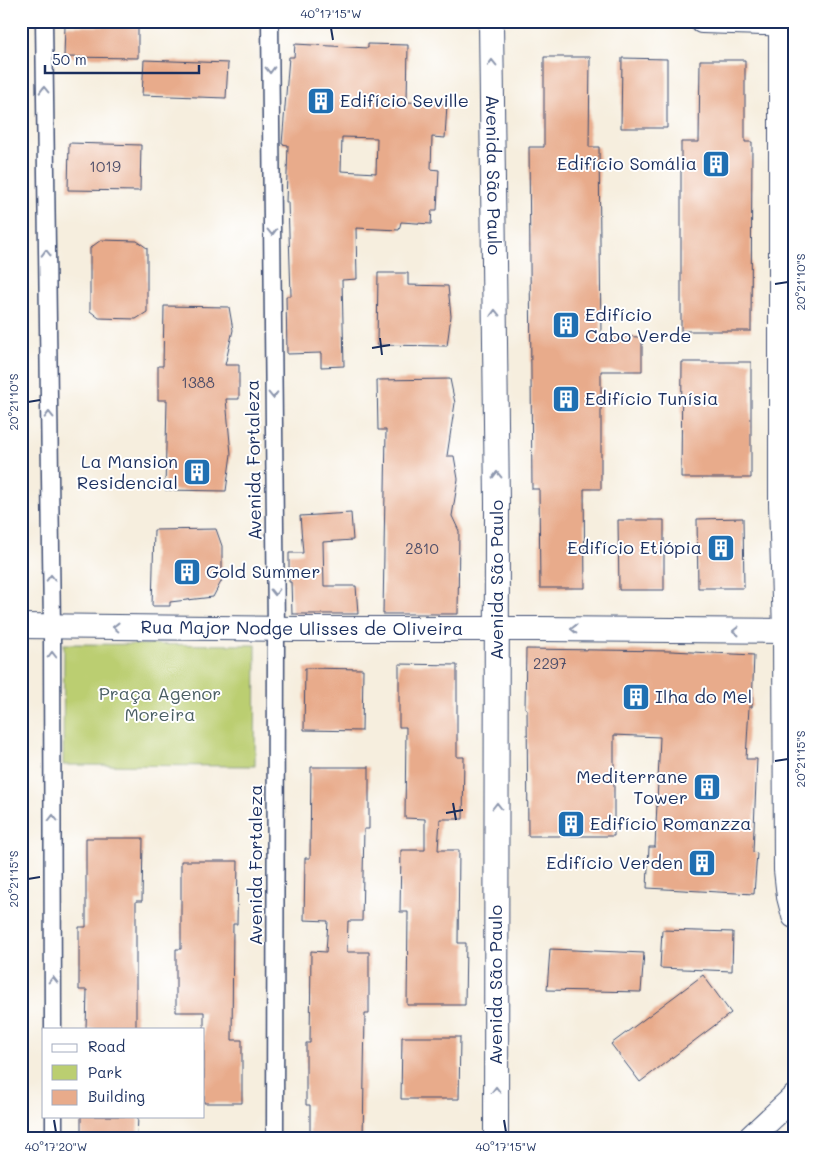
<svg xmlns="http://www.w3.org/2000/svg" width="815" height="1160" font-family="Mali,sans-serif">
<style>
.green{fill:#bbce71;stroke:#6b7e68}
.building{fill:#e8ab8b;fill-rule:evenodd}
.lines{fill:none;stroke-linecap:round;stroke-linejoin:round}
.street-casing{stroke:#3c4c71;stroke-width:19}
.secondary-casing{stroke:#3c4c71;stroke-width:26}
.street{stroke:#fff;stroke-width:16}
.secondary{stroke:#fff;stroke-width:24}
.oneway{stroke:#8d97ae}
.ticks{fill:none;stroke:#1b2f5e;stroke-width:2}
.labels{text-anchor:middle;stroke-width:4;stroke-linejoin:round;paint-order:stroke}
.number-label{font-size:15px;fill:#4e4e69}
.poi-label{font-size:18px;fill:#1b2f5e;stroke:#fff;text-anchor:start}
.street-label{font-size:18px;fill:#1b2f5e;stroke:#fff}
.park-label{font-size:18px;fill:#4b5f64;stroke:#fff}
.neatline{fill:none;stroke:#1b2f5e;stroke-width:2}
.ticks-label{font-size:12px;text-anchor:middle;fill:#1b2f5e}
</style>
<rect width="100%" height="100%" fill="#fff"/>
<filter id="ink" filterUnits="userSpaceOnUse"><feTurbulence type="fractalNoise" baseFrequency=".02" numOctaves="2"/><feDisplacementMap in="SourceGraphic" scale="10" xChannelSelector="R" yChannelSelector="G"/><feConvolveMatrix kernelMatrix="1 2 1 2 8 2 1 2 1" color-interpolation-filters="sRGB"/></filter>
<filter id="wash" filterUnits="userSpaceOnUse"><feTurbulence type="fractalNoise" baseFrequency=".0096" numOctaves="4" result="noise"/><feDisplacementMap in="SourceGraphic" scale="20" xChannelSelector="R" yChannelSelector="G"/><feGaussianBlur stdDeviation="1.12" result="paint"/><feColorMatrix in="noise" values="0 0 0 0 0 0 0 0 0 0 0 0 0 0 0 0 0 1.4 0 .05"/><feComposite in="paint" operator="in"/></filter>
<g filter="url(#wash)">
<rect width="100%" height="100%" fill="#f6eede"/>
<path class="green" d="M64,644L256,645L255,766L63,765Z"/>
<g id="blocks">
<path class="building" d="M65,26L138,27V58L64,57Z
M295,44L368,48V44L408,45L407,102L447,104L445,138L432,137L431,169L439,170L437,210H432L431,224L401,222L399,230L356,228L357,279L342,280L344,366L321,367V353L287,354L286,296H291L288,202H286L288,145L282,144L289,57H294ZM342,137L377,138L376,173L341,171Z
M544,57H590L589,147H599L601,336L642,337V371H601V489H584L585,588H540L539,489H532L529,147H544Z
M622,58L667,59V128H621Z
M144,60L228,63L226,98L142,95Z
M700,60H745V142H752L751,331H681V142H699Z
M69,143L141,145L140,191L68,190Z
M101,240L137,241L147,248V312L136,319L99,318L90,311V248Z
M378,273H408V285L448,286L451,316L447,346L377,345Z
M164,306L229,307L233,330L225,365H239V399H226L231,454L226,491L165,490L167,400H158V366H163Z
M682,362H751V478H681Z
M450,379L455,403L447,456H454L458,479L452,516L459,531L458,614H383L386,430H378L377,380Z
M351,513L353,540L323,542L324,586H356L358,614H292L291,582H289V553H303L300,516Z
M743,518L744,588H698L697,519Z
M618,520H664V590H619Z
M216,529L222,546V580L213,597L170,602V606H152L154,530Z
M526,649L671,651L754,655L752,707H749L746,759H757L753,852L757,853L754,894L647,888L649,847H655L660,737L614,735V836H528L527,709L525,708Z
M399,664L457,665V757H464L463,819H440L438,850H459L458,943H466L465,1005H407L408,912H400L401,850H425V819L405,818L406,727H399Z
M305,668L363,669L362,731L304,730Z
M311,767H369V829H364L362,921H348L347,952H369V1014H365L363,1139H310V1105H306V1043H310L311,951L326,952L328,921L304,920L305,858H310Z
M86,838H143L142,901H136V1029H86L87,990H79V927H86Z
M181,861H238L237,924H233L232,1040H242V1103H204V1012H176V949H181Z
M662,930L733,932L732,971L660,968Z
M550,949L644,953L641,992L547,990Z
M703,975L731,1013L640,1082L611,1044Z
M402,1037H460L459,1099H401Z
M81,1116H138L137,1139H81Z"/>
</g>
</g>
<g filter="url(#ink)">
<use href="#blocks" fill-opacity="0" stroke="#3c4c71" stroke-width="1"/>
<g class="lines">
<g class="street-casing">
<path id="street" d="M44,21L52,626L53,1029
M270,21L276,629L275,1139
M54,1116V1139"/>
</g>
<g class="secondary-casing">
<g id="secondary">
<path id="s1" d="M491,21L497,503L496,1139"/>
<path d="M702,21L794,24"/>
<path d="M781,21V503L785,631L786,870L789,897L794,916"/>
<path id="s2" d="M21,626L298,629H539L794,631"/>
<path d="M749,1139L794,1097"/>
</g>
</g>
<use href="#street" class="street"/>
<use href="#secondary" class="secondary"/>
</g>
<defs><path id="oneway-chevron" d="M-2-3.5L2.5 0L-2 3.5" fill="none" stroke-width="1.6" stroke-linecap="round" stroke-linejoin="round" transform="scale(1.25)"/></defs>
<g class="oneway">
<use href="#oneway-chevron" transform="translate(492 63) rotate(-91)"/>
<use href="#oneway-chevron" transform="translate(270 70) rotate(89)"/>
<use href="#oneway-chevron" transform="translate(44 90) rotate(-91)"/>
<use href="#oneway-chevron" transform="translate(272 232) rotate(89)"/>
<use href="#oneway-chevron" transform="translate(46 253) rotate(-91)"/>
<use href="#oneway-chevron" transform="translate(495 313) rotate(-91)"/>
<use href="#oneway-chevron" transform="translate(273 395) rotate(89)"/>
<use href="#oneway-chevron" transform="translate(49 415) rotate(-91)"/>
<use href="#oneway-chevron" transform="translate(497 475) rotate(-91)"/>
<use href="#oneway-chevron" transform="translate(51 578) rotate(-91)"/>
<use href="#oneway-chevron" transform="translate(275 592) rotate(89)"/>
<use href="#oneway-chevron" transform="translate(116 627) rotate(-179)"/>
<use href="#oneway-chevron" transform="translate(574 629) rotate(-179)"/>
<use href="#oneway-chevron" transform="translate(736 631) rotate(-180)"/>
<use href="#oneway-chevron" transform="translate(52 655) rotate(-90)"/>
<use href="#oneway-chevron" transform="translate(497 806) rotate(-90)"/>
<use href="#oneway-chevron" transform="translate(53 818) rotate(-90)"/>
<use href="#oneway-chevron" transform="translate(53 980) rotate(-90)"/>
<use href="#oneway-chevron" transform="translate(496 1090) rotate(-90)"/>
</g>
</g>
<path class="ticks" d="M331,28L333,40M775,284L788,282M380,338L382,355M372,348L390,345M28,402L40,400M775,761L788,759M453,803L456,820M446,813L463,810M28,879L40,877M54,1120L56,1132M504,1120L506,1132"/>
<defs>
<g id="building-square" transform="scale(1.4375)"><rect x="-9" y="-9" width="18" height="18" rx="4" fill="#1f6fb2" stroke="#fff"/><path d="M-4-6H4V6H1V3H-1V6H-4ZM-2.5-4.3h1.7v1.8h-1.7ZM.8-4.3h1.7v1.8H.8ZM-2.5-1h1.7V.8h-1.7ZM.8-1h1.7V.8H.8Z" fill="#fff"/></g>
</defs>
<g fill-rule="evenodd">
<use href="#building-square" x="321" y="101"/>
<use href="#building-square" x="716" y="164"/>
<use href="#building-square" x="566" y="325"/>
<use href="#building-square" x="566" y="399"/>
<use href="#building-square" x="197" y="472"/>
<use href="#building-square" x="721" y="548"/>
<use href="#building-square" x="187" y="572"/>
<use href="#building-square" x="636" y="697"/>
<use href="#building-square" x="707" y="787"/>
<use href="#building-square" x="571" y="824"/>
<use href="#building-square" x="702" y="863"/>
</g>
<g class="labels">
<g class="number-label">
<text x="105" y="172">1019</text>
<text x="198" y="388">1388</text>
<text x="422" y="554">2810</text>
<text x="550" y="669">2297</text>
</g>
<g class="poi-label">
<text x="340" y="107">Edifício Seville</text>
<text x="697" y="170" text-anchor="end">Edifício Somália</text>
<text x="585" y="321">Edifício<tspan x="585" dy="21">Cabo Verde</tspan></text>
<text x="585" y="405">Edifício Tunísia</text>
<text x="178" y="468" text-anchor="end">La Mansion<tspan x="178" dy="21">Residencial</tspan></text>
<text x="702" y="554" text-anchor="end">Edifício Etiópia</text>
<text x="206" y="578">Gold Summer</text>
<text x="655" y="703">Ilha do Mel</text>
<text x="688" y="783" text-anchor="end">Mediterrane<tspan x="688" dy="21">Tower</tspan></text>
<text x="590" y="830">Edifício Romanzza</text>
<text x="683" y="869" text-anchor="end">Edifício Verden</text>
</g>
<g class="street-label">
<text dy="6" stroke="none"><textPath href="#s1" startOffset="154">Avenida São Paulo</textPath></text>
<text transform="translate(254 460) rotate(-91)" y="6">Avenida Fortaleza</text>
<text transform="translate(497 580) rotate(-90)" y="6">Avenida São Paulo</text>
<text dy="6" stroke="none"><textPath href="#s2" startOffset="281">Rua Major Nodge Ulisses de Oliveira</textPath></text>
<text transform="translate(256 865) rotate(-90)" y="6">Avenida Fortaleza</text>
<text transform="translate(496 985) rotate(-90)" y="6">Avenida São Paulo</text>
</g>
<g class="park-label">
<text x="160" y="700">Praça Agenor<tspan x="160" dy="21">Moreira</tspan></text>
</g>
</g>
<rect width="815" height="1160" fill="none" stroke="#fff" stroke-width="55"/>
<rect x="42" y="1028" width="162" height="90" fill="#ffffff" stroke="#a4acbf"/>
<rect x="52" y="1044" width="25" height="8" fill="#ffffff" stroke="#a4acbf"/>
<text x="88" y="1052" font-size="15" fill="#1b2f5e">Road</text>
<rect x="52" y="1065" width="25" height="15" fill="#bbce71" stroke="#a4acbf"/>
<text x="88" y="1078" font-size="15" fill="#1b2f5e">Park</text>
<rect x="52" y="1090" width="25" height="15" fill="#e8ab8b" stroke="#a4acbf"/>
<text x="88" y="1102" font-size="15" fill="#1b2f5e">Building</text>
<path d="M45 65v8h154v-8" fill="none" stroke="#1b2f5e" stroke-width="2.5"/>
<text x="52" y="65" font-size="15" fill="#1b2f5e" stroke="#ffffff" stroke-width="4" paint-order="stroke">50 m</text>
<rect x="28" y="28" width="760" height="1104" class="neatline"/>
<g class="ticks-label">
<text x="331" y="18">40°17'15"W</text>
<text transform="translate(801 282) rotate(-90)" y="4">20°21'10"S</text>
<text transform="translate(14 402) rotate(-90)" y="4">20°21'10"S</text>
<text transform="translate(801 759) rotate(-90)" y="4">20°21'15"S</text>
<text transform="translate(14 879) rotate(-90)" y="4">20°21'15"S</text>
<text x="56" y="1151">40°17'20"W</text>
<text x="506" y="1151">40°17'15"W</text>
</g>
</svg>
